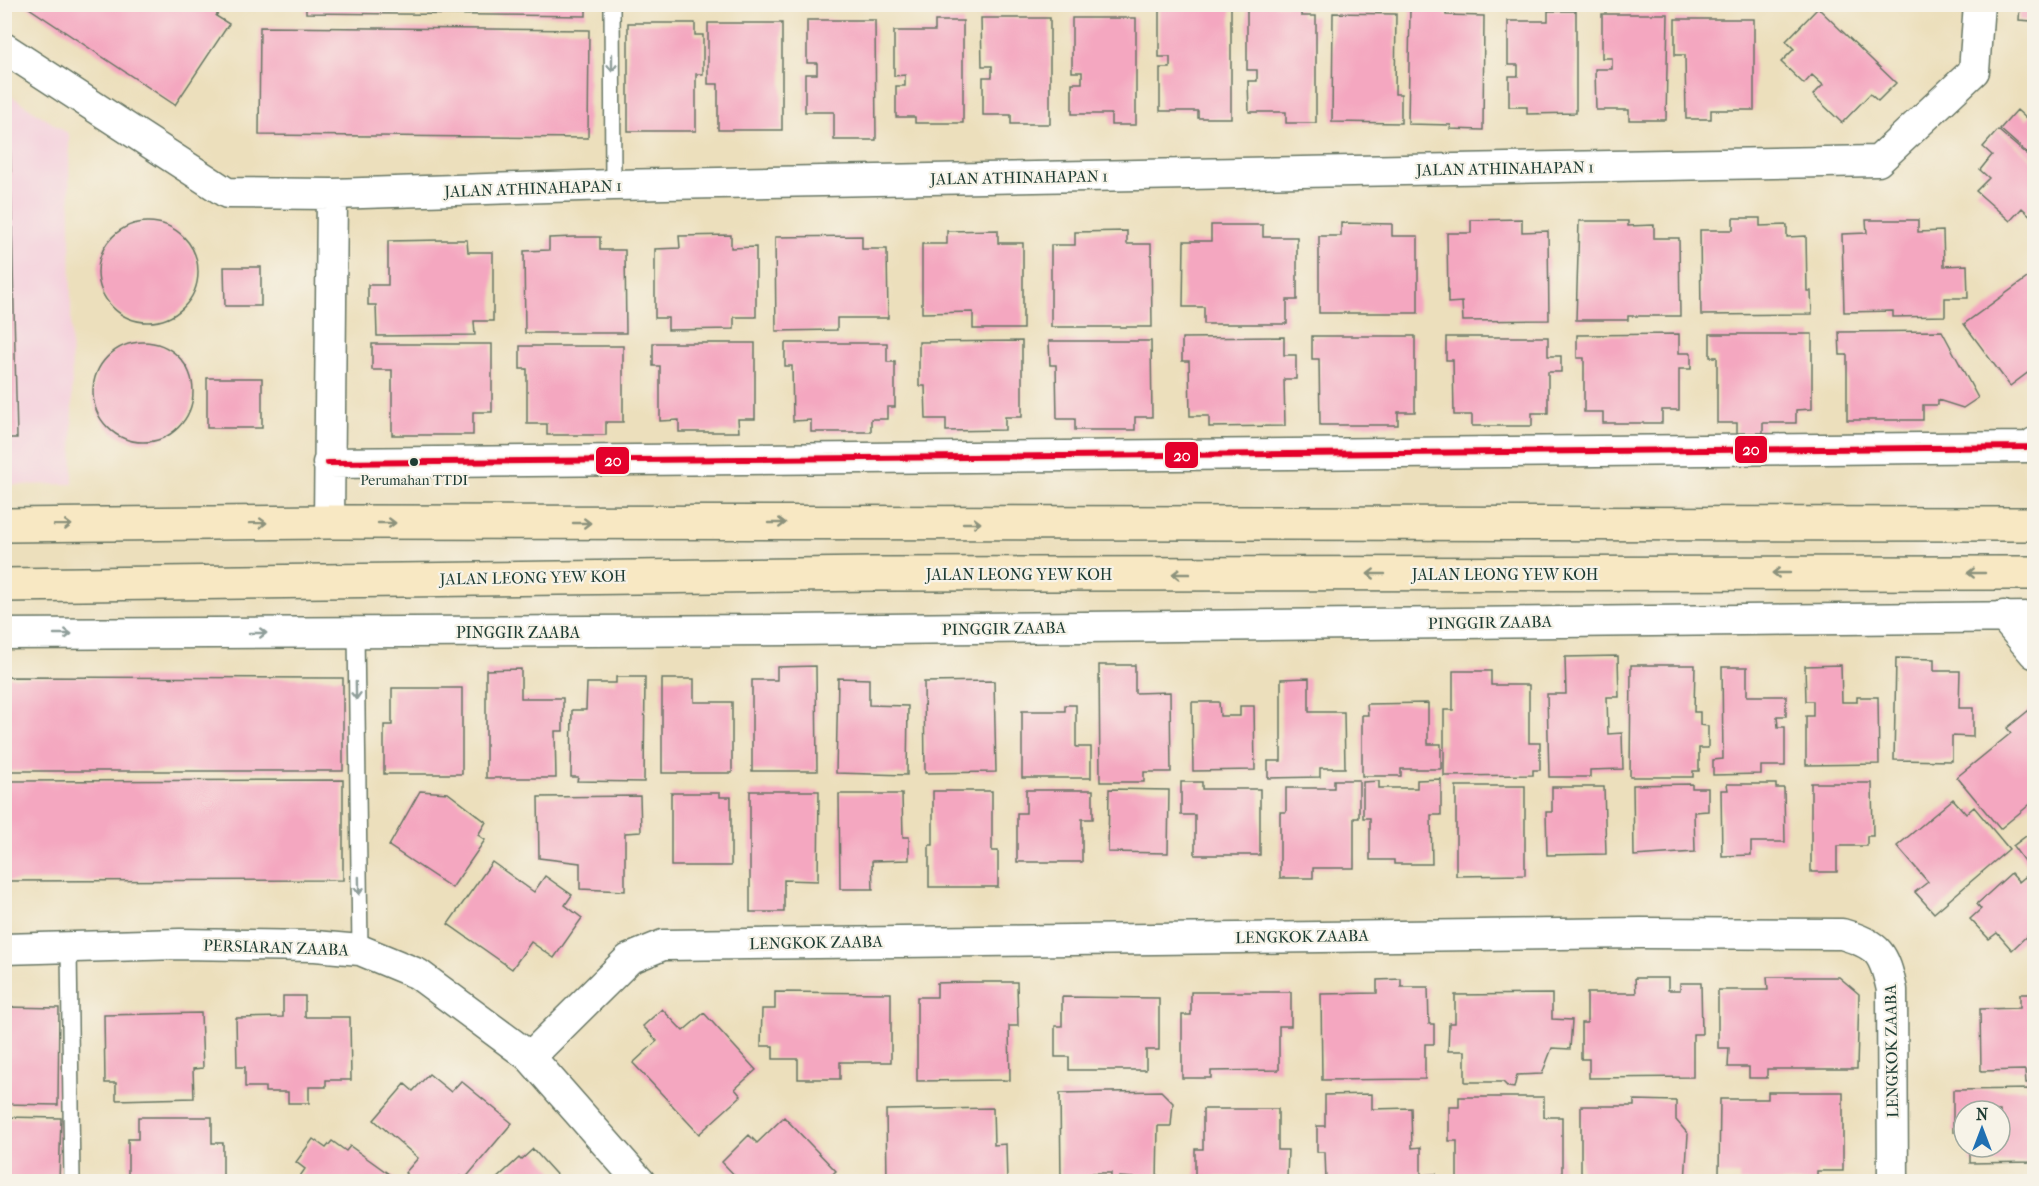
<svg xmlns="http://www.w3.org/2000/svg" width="2039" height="1186" font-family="'IM FELL French Canon',serif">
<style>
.built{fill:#f4cfdc}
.building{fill:#f4a7c0}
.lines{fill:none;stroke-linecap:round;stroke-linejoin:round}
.lane-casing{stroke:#677664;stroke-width:18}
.street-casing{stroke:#677664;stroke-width:33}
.secondary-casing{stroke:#677664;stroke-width:36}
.lane{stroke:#fff;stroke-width:15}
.street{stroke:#fff;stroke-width:30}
.secondary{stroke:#f8e8c3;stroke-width:33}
.bus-1-casing{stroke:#f7f3e8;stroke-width:10}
.bus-1{stroke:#e4002b;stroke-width:6}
.oneway{stroke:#8f9e9a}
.oneway2{stroke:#8c927c}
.bus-dot{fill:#1f3d34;stroke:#f7f3e8;stroke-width:2}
.labels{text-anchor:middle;stroke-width:4.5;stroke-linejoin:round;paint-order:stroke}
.bus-label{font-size:14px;fill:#1f3d34;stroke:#f7f3e8}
.street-label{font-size:16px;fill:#1f3d34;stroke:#f7f3e8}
.line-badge{stroke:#f7f3e8;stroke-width:2}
.badge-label{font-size:16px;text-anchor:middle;font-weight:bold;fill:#fff}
</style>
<rect width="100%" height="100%" fill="#f7f3e8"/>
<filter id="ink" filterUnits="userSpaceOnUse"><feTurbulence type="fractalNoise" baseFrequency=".0167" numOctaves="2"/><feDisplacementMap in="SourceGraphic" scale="12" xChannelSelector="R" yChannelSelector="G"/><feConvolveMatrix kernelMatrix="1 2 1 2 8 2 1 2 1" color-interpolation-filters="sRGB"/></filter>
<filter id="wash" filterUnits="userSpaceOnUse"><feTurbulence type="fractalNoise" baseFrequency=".008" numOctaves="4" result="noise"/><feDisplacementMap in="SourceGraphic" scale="24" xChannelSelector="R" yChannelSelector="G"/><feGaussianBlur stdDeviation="1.35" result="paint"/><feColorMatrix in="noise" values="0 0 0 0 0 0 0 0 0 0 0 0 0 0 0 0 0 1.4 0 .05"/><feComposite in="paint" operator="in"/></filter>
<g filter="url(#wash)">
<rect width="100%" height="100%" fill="#ecdfbc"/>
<path class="built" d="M4,91L69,134L73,484L5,485Z"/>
<g id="blocks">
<path class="building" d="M23,4H224L216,16L229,24L175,105Z
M1159,4H1231V118H1198V111H1160V68H1170V57H1159Z
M2020,4H2034V53H2030L2032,21L2019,20Z
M306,5H586V16L306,13Z
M1247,5H1301V16H1316V123H1286V112H1249L1248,81H1257V70H1247Z
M1410,8L1446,9V15L1484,16L1483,130L1450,129L1451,125L1408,124Z
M1818,8L1896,83L1878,101L1870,94L1842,123L1813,95L1823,85L1812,75L1804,84L1781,62L1794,49L1786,41Z
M1548,11H1576V113L1527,114V107H1509V76H1518V65H1508V21H1548Z
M1333,13L1396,14L1395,94H1401V123L1332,122Z
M1602,14H1668L1666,120H1629V110H1596L1595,69H1612V58H1602Z
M981,18H1050V124H1011V115H983V77H992V66H982Z
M1072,18H1136V125H1111V114H1072V83H1082V72H1072Z
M1675,19H1754V110H1711V119H1686L1685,55H1675Z
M807,20H875L876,140H834V112H805V74H817V63H807Z
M935,21H963V123H915V117H896V86H905V75L894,76V31H935Z
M628,23H695V35H703V74H696V131H628Z
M708,23H782V130H718V84H708Z
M260,27L589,30L588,138L259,135Z
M2017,110L2027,119L2034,110V159L2000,129Z
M1998,130L2034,161V219L2022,208L2010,221L1976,191L1989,178L1980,170L1992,155L1983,147Z
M4,137H10L17,438H4Z
M1733,218H1760V226L1787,225V237L1806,236L1807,291H1811L1812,314L1701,315L1700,230H1733Z
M1522,219V232L1548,231L1549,320L1463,321L1462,302L1448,303L1447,233H1471V220Z
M1866,220H1918V232L1943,231L1944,266L1967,265L1968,298H1945V316L1893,317V311L1844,312L1842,234L1867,233Z
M1579,221H1628V226L1654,225V238H1679L1680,316H1628V320H1576Z
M98 272a50 50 0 1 1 100 0a50 50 0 1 1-100 0Z
M1341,223L1392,224V236H1418V313H1319V236H1341Z
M1211,225H1263V237H1297V300H1287V324H1204V307H1183L1184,241H1211Z
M998,230V243H1023V329H973V312L922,313V244H947V231Z
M1127,231V244H1151L1152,327H1051V245H1075V232Z
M731,235V248L756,247V317H734V329L668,330V318H655V249L680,248L679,236Z
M862,236V249H887L888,318H837V330L776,331L775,237Z
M574,237H600V250H625L626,333H525L524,251L549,250V238Z
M442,240H467L468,252H493V321H474L475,335L377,336L376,305H368V285H388V241Z
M224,267H261V306H225Z
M2034,273V368L2010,386L1964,324Z
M1942,331L1978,398L1963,408L1938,400V405H1923V420H1847V355H1840L1839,332Z
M1679,334V353H1691V369H1679V410H1662V423H1603V412H1584V358H1577V335Z
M1710,334H1812V409L1796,410V423H1763V433H1737V423H1717V357H1710Z
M1312,336H1415V412H1398V425H1320L1319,359H1312Z
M1284,337V355H1296V379H1284L1285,426L1209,427V416H1190L1189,361H1182V338Z
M1446,337H1548V356H1561V372H1548V413H1532V426H1472V415H1454L1453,360H1446Z
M1022,341V417H1005V430L946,431V419H926L925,386H919V342Z
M1049,341H1151L1152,417H1135V430H1075V419H1057L1056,365H1050Z
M93 392a50 50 0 1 1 100 0a50 50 0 1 1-100 0Z
M653,343H755V419H738L739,432H679V420L660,421V366H653Z
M785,343H887V362H895V407H887V419H871V432H811V420L793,421L792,366H785Z
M372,344H492V412H473V435H392V370H372Z
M520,346H623V422H606V435H547V424H527V369H520Z
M207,378H262V428H207Z
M1618,656L1619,697H1607L1608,734L1622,733L1623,769L1590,770V777H1549L1547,694H1566L1565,657Z
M1896,658L1934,659V671H1960L1959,708H1973V737L1952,736V761L1894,760Z
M1099,665H1135V693L1170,692L1171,772H1144V782H1100Z
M1631,665H1695L1694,712H1700V725L1708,726V748H1699V771H1693V777H1630Z
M1841,665L1842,702H1857V697H1878L1879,764L1806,765V716H1813V701H1806L1805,666Z
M816,666L817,771H752V680H777V667Z
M1722,667H1747V696H1786V716H1777L1778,727H1785V766H1761V774L1713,775V760L1723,759Z
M521,669V698H563V731H555L556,778H486V670Z
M1453,671H1491V685H1529V743H1540V770H1533V775L1444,776V710H1453Z
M4,677L343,678V771H4Z
M616,677H645L644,782L577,781L578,777H571L572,710H586L587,683H616Z
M838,678L869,679V705L908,706L907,775L836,773Z
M1309,678V712H1344L1345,768H1320V777L1268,778V761H1281V679Z
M662,679H694V702H732V773H662Z
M994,681L996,772L925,773L924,682Z
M392,688H462V774H384V725H392Z
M1192,702H1219L1220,716H1240V706H1254L1255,770L1193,771Z
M1428,703V744H1441V769H1401V776H1362V715H1368L1367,704Z
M1065,705H1076V747H1091V778H1022V711H1065Z
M2034,706V801L2000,829L1957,777L2011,733L2007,728Z
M1441,779V815H1431L1432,864H1394V860H1370V818H1363V782L1379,781V788H1417V780Z
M343,780V880L4,881V781Z
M1334,780H1359V818H1354V868H1313V878H1280V812H1286V788H1334Z
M1181,782H1202V789H1260V855H1195V815H1181Z
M1811,783H1872L1873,836H1867V846H1837V872H1811Z
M1692,784V788H1708V811L1694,812L1695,852L1634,856L1633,785Z
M1727,784H1776V788H1784L1785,842H1751V855L1722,856L1721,790H1728Z
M1456,786H1525V875L1456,876Z
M1552,787H1604L1606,854L1547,855L1546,812H1552Z
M1109,789L1169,790L1168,853L1108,852Z
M1026,790H1093V819H1082V862H1017V813H1026Z
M420,791L448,793L486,822L478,835L485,840L452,888L389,846Z
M750,791H819L818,881L784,880V912H750Z
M933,791H992V851H998V887H929V845H933Z
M671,793H720V797H731V866H671Z
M839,794H902L903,837H909V860L872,861L873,889H840Z
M640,796L641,832L625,833V891L580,889V863L539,858L538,797Z
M1953,799L1966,814L1974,807L2009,849L1934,913L1915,892L1928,882L1897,846Z
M2034,830V875L2013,846Z
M492,862L534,892L545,876L572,895L565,905L582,918L554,958L531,942L512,969L448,924Z
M2011,873L2019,882L2025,877L2034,887V929L2012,950L1997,933L1989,939L1970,919L1981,909L1977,904Z
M1767,977H1839L1859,994L1857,1069H1767V1078H1749V1067H1728L1729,1048H1718V990H1768Z
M1635,978H1668V990H1680V983H1701L1702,1034H1693V1077L1589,1078V1059H1581V1023H1587V993H1636Z
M1401,979V987H1428L1429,1024H1434V1044H1425V1079L1322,1080L1321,994L1377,993V980Z
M968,982H1017L1018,1026H1009L1010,1080L917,1081V997H937V983Z
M775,992L891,993V1062H840V1079H798V1059H773V1046H761L762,1009H775Z
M1191,992H1291V1026H1279V1070L1211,1071V1078H1182V1015H1191Z
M1552,994V1019L1572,1020L1570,1049L1552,1048L1542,1074L1517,1075L1514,1088L1508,1087L1503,1082H1465V1051H1448L1449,1023H1455V995Z
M2020,994H2034V1083H2026L2025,1070L1981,1071L1980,1009L2020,1008Z
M283,996H305V1017H350L351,1080H326V1087H309V1103H288V1092H265V1087H245V1067H237L236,1018L283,1017Z
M1062,997L1159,998V1050H1146V1070H1069V1057H1055V1026H1062Z
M4,1007L59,1008L58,1105L4,1104Z
M662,1009L683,1031L704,1013L756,1070L735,1089L741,1096L699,1134L633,1063L657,1041L643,1026Z
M201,1013L203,1068L193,1069L194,1098L116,1100V1083H105L104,1015Z
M429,1074L451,1092L461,1081L512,1123L464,1180L460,1176L455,1182H415L405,1173L418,1158L374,1120L405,1084L413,1091Z
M2034,1089V1162L1970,1163V1147H2000V1111H1964V1132H1953V1090Z
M1161,1091L1173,1103L1171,1126H1158L1157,1182H1135L1134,1178L1119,1177V1182H1111V1173H1093V1182H1061L1060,1093Z
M1768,1092H1843V1171H1817V1182H1739V1175H1719L1720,1099H1768Z
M1372,1094V1109L1411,1108L1412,1148L1421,1147V1175L1436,1174V1182L1326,1180L1325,1152H1317V1126H1325V1095Z
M1459,1097H1544V1117H1562V1176H1537V1182H1457V1141H1449V1107H1459Z
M1634,1100L1676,1101V1120L1688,1134L1685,1182H1581V1106H1634Z
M993,1108L994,1145L1006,1144L1007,1182H887L886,1110Z
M1203,1109H1278V1150H1288L1287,1177H1195V1149H1203Z
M4,1117L61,1118L59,1182H4Z
M138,1117H212V1143H223V1182H128V1139H138Z
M784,1117L836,1171L824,1182H741L722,1162L749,1135L757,1143Z
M313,1139L326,1148L332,1141L346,1151L350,1146L400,1182H296L305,1169L296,1162Z
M533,1149L563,1182H493L519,1158L521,1160Z"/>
</g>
</g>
<g filter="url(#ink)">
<use href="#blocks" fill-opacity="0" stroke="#677664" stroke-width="1.5"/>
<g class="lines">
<g class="lane-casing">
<path id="lane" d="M612,4L613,185
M356,632L360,950
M69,948L72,1182"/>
</g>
<g class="street-casing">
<path id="street" d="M4,48L227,193L332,194L613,185L1878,161L1974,71L1979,4
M328,463L2029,447L2034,443
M329,522L332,194
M2003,616L2034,653
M4,634L790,630L2034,617
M4,949L180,944L315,946L360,950L418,974L530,1057L640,1182
M530,1057L629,959L663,945L1642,933L1842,934C1879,945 1884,953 1892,990L1893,1182"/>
</g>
<g class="secondary-casing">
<path id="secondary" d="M4,525L329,522L2034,524
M4,585L874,574L2034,573"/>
</g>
<use href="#lane" class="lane"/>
<use href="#street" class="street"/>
<use href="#secondary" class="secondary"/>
<g class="bus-1-casing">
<path id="bus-1" d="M328,463L2029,447L2034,443"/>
</g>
<use href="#bus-1" class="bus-1"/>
</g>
<defs><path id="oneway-shaft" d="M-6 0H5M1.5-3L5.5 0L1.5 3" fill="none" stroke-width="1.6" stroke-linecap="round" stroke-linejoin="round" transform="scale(1.5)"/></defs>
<g class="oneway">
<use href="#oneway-shaft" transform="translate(612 63) rotate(90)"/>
<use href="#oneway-shaft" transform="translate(258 633)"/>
<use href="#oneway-shaft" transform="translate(63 634)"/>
<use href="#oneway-shaft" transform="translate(356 691) rotate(89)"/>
<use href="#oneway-shaft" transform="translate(359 886) rotate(89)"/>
</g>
<g class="oneway2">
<use href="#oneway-shaft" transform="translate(258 523) rotate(-1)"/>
<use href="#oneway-shaft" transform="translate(387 523)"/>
<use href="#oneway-shaft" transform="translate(582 523)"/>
<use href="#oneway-shaft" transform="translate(777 523)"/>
<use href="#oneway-shaft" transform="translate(972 523)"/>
<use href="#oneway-shaft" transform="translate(63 525) rotate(-1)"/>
<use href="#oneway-shaft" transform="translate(1781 573) rotate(180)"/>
<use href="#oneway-shaft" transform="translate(1976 573) rotate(180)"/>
<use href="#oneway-shaft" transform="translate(1181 574) rotate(180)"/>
<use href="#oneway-shaft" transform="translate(1376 574) rotate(180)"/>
</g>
</g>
<circle class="bus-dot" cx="414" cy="462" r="5"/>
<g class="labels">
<g class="bus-label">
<text x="414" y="485">Perumahan TTDI</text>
</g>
<g class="street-label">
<text transform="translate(1505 168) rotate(-1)" y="6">JALAN ATHINAHAPAN 1</text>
<text transform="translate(1019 177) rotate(-1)" y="6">JALAN ATHINAHAPAN 1</text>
<text transform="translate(533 188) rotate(-2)" y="6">JALAN ATHINAHAPAN 1</text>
<text x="1019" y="580">JALAN LEONG YEW KOH</text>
<text x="1505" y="580">JALAN LEONG YEW KOH</text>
<text transform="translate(533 577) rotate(-1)" y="6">JALAN LEONG YEW KOH</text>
<text transform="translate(1490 622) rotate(-1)" y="6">PINGGIR ZAABA</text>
<text transform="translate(1004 628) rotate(-1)" y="6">PINGGIR ZAABA</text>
<text x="518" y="638">PINGGIR ZAABA</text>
<text transform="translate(1302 936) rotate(-1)" y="6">LENGKOK ZAABA</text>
<text transform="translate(816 942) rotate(-1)" y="6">LENGKOK ZAABA</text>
<text transform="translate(276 947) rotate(2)" y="6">PERSIARAN ZAABA</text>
<text transform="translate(1891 1051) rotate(-91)" y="6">LENGKOK ZAABA</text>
</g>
</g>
<g class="line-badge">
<rect x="1734" y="435" width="34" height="29" rx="6" fill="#e4002b"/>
<rect x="1164" y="441" width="35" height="28" rx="6" fill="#e4002b"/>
<rect x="595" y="446" width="35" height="29" rx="6" fill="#e4002b"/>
</g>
<g class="badge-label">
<text x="1751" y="455">20</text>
<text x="1182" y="461">20</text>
<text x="613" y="466">20</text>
</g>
<rect width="2039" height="1186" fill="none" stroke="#f7f3e8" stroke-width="24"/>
<g transform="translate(1982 1129)"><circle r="28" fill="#f7f3e8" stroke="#a1aaa0" stroke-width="1.5"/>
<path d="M0-4.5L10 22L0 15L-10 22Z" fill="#1f6fb2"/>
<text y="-9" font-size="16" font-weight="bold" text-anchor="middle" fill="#1f3d34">N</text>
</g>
</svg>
